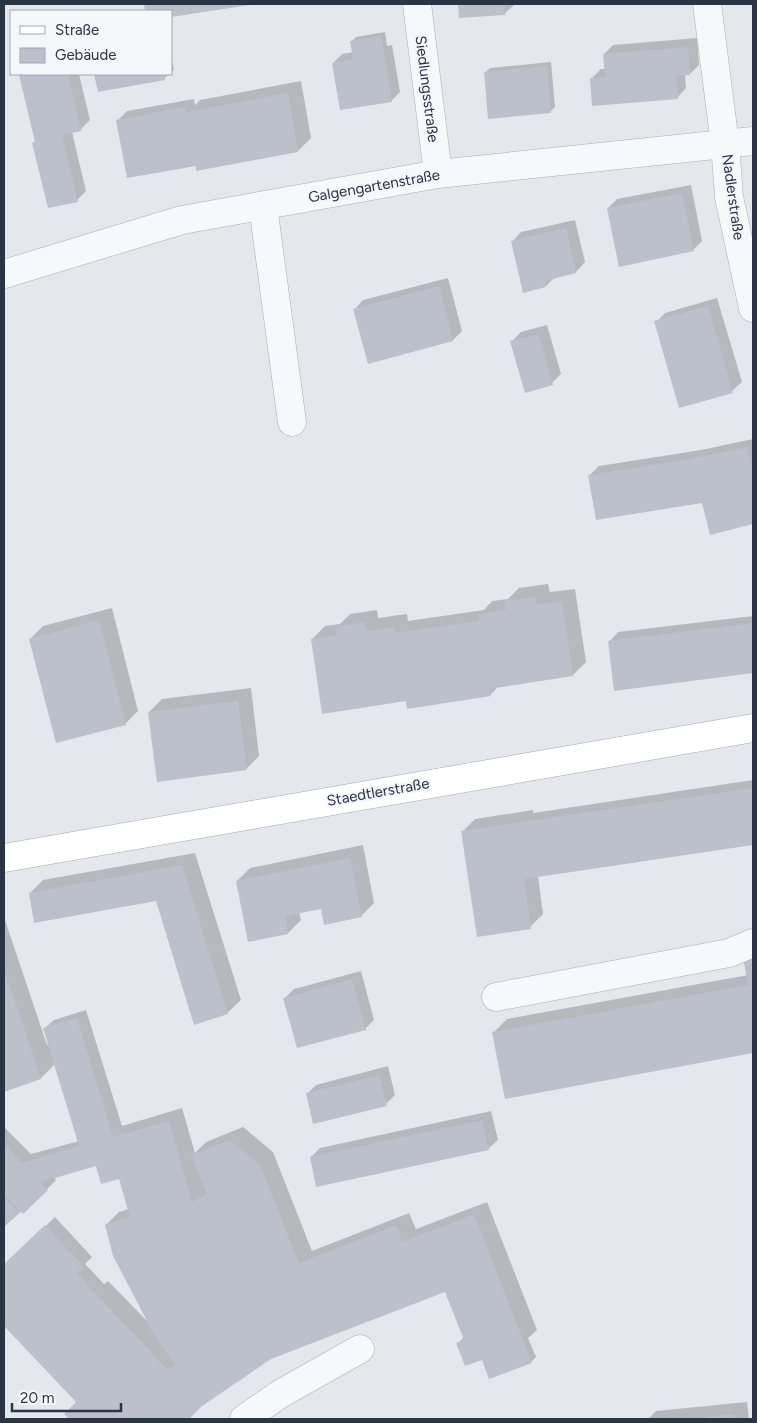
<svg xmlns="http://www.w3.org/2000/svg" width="757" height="1423" font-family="Figtree,sans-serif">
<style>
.shadow{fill:#0003}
.building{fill:#bbc0ca}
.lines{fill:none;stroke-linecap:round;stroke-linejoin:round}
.minor-casing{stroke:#a9aeb7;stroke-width:29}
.major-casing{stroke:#a3abb8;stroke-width:29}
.minor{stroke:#f7f8fa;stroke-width:28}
.major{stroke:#fff;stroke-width:28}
.labels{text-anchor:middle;stroke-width:4.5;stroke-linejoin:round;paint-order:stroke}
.street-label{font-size:15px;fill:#2b3445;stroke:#f4f6f9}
</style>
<rect width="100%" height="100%" fill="#e4e7ec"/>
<path class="shadow" d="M145,4H249L171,16V11H146Z
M459,4H514V5L504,14L460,17Z
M385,32L387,46L392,45L400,92L391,101L333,63L342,54L353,52L351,42L356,37Z
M697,38L699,65L690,74H685L686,88L677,98L591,79L601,69H605L604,54L613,45Z
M171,56L174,70L171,72Z
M551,62L555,107L550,112L485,73L490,68Z
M22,74H79L90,120L81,129L72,132L86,191L77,200L34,143L36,140L20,76Z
M96,74H169L164,79L99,91Z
M301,81L311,138L298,151L196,164L118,120L127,111L194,99L195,105L200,100Z
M691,185L702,241L693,250L608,208L617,199Z
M575,220L585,262L576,272L555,277L546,286L512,242L521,232Z
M448,278L462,331L453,340L354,310L363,300Z
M717,298L742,382L732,391L656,322L665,313Z
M547,325L561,374L552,383L512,341L521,332Z
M753,439V523L710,533L703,501L589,476L599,466L701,450Z
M548,584L550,592L575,589L586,662L573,675L498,687L490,695L407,700L312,639L325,626L340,624L350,614L377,610L378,618L407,614L408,621L484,610L492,601L508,599L519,588Z
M112,608L138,711L125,724L30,639L43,626Z
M753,616V672L615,690L609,642L618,632Z
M251,688L259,756L246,769L149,712L162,699Z
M753,780V843L538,876L543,914L530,927L462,832L475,819L533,810V813Z
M363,845L374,903L361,916L322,908L299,912L301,920L288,933L249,941L237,881L250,868Z
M195,853L241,1000L227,1013L157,899L30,893L43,880Z
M4,917L47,1045L49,1044L44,1029L54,1020L86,1010L122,1126L182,1108L195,1153L206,1142L243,1127L273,1152L312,1251L409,1213L416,1229L487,1202L537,1330L528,1338L536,1357L531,1362L483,1361L458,1343L464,1337L446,1290L271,1358L201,1406L187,1419H71L66,1414L78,1402L4,1324V1266L55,1217L92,1257L85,1264L104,1284L108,1281L150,1324L106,1225L119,1212L129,1209L120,1178L97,1165L54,1177L56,1180L47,1189L4,1226V1127L31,1154L79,1141L55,1064L41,1078L4,1091Z
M753,949V1052L506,1097L494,1032L507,1019L748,975Z
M361,971L374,1020L365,1029L285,998L294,989Z
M388,1066L395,1095L386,1104L307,1094L316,1085Z
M491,1111L498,1140L488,1149L311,1157L320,1148Z
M747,1402L749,1419H648L656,1411Z"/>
<path class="building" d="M144,4H250V5L171,17V11H145Z
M458,4H504L505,15L459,18Z
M381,36L392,102L340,110L332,63L353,59L350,41Z
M688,47L690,75L676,76L678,99L592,106L590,78L605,77L603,54Z
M547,66L551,113L488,119L484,72Z
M29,74H68L81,131L62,135L78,202L48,208L32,143L35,142L19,75Z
M94,74H164L165,80L98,92Z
M288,93L298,152L196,171V166L127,178L116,120L185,107L186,112Z
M682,193L694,251L619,267L607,208Z
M566,228L576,273L545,281L546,287L523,293L511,241Z
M439,286L453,341L368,364L353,309Z
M708,306L733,393L679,408L654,321Z
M538,334L553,385L525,393L510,341Z
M747,447L753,473V524L710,535L702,503L596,520L588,475L691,459Z
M536,597L537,605L562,601L573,676L489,689L491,696L407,709L406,701L322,714L311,639L337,635L335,627L364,622L366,631L395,627V633L479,621L478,614L506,610L504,601Z
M99,620L126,725L56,743L29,639Z
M753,623V673L614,691L608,641Z
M238,701L247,770L157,782L148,712Z
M753,788V845L524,879L531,929L477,937L461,831Z
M350,858L362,917L324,925L321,909L285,916L288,934L248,942L236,881Z
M182,865L228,1014L194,1025L156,901L34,923L29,893Z
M753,955V1053L505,1099L492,1032L748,985L743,957Z
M4,969L41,1079L4,1092Z
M352,979L366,1030L297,1048L283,998Z
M77,1018L113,1137L169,1121L192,1202L207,1194L191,1155L230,1140L260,1165L299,1263L396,1225L402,1242L474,1214L532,1363L489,1379L482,1360L465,1366L456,1343L464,1340L445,1292L271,1359L202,1406L189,1419H69L64,1414L76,1402L4,1326V1264L45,1225L84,1267L77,1273L95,1293L167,1369L176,1366L157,1340L113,1256L105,1225L130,1217L119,1179L101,1184L96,1166L41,1182L48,1190L23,1214L4,1195V1144L22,1163L79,1146L43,1028Z
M379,1075L387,1106L313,1124L306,1093Z
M482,1120L489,1150L316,1187L310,1157Z
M4,1197L19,1213L4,1227Z
M734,1414L735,1419H700V1418Z"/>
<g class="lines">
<g class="minor-casing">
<path id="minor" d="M417,4L438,174
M707,4L725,144L729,197L753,308
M263,206L292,422
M4,274L182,220L438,174L753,141
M496,997L729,953L753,943
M244,1419L280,1394L360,1349"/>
</g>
<g class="major-casing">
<path id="major" d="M4,858L753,728"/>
</g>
<use href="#minor" class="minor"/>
<use href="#major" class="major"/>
</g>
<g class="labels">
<g class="street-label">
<text transform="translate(427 89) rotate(83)" y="5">Siedlungsstraße</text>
<text transform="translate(374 186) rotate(-10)" y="5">Galgengartenstraße</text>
<text transform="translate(733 197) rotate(82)" y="5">Nadlerstraße</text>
<text transform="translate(378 792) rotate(-10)" y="5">Staedtlerstraße</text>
</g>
</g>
<rect width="757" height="1423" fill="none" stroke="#2b3445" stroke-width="10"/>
<rect x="10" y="10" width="162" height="65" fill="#f4f6f9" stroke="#a4a8b1"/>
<rect x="20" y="26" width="25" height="8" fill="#ffffff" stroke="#a4a8b1"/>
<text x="55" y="35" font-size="15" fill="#2b3445">Straße</text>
<rect x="20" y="48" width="25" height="15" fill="#bbc0ca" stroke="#a4a8b1"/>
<text x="55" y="60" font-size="15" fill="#2b3445">Gebäude</text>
<path d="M12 1403v8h109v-8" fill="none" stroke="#2b3445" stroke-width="2.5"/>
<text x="20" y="1403" font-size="15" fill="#2b3445" stroke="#f4f6f9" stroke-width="4" paint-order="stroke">20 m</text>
</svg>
